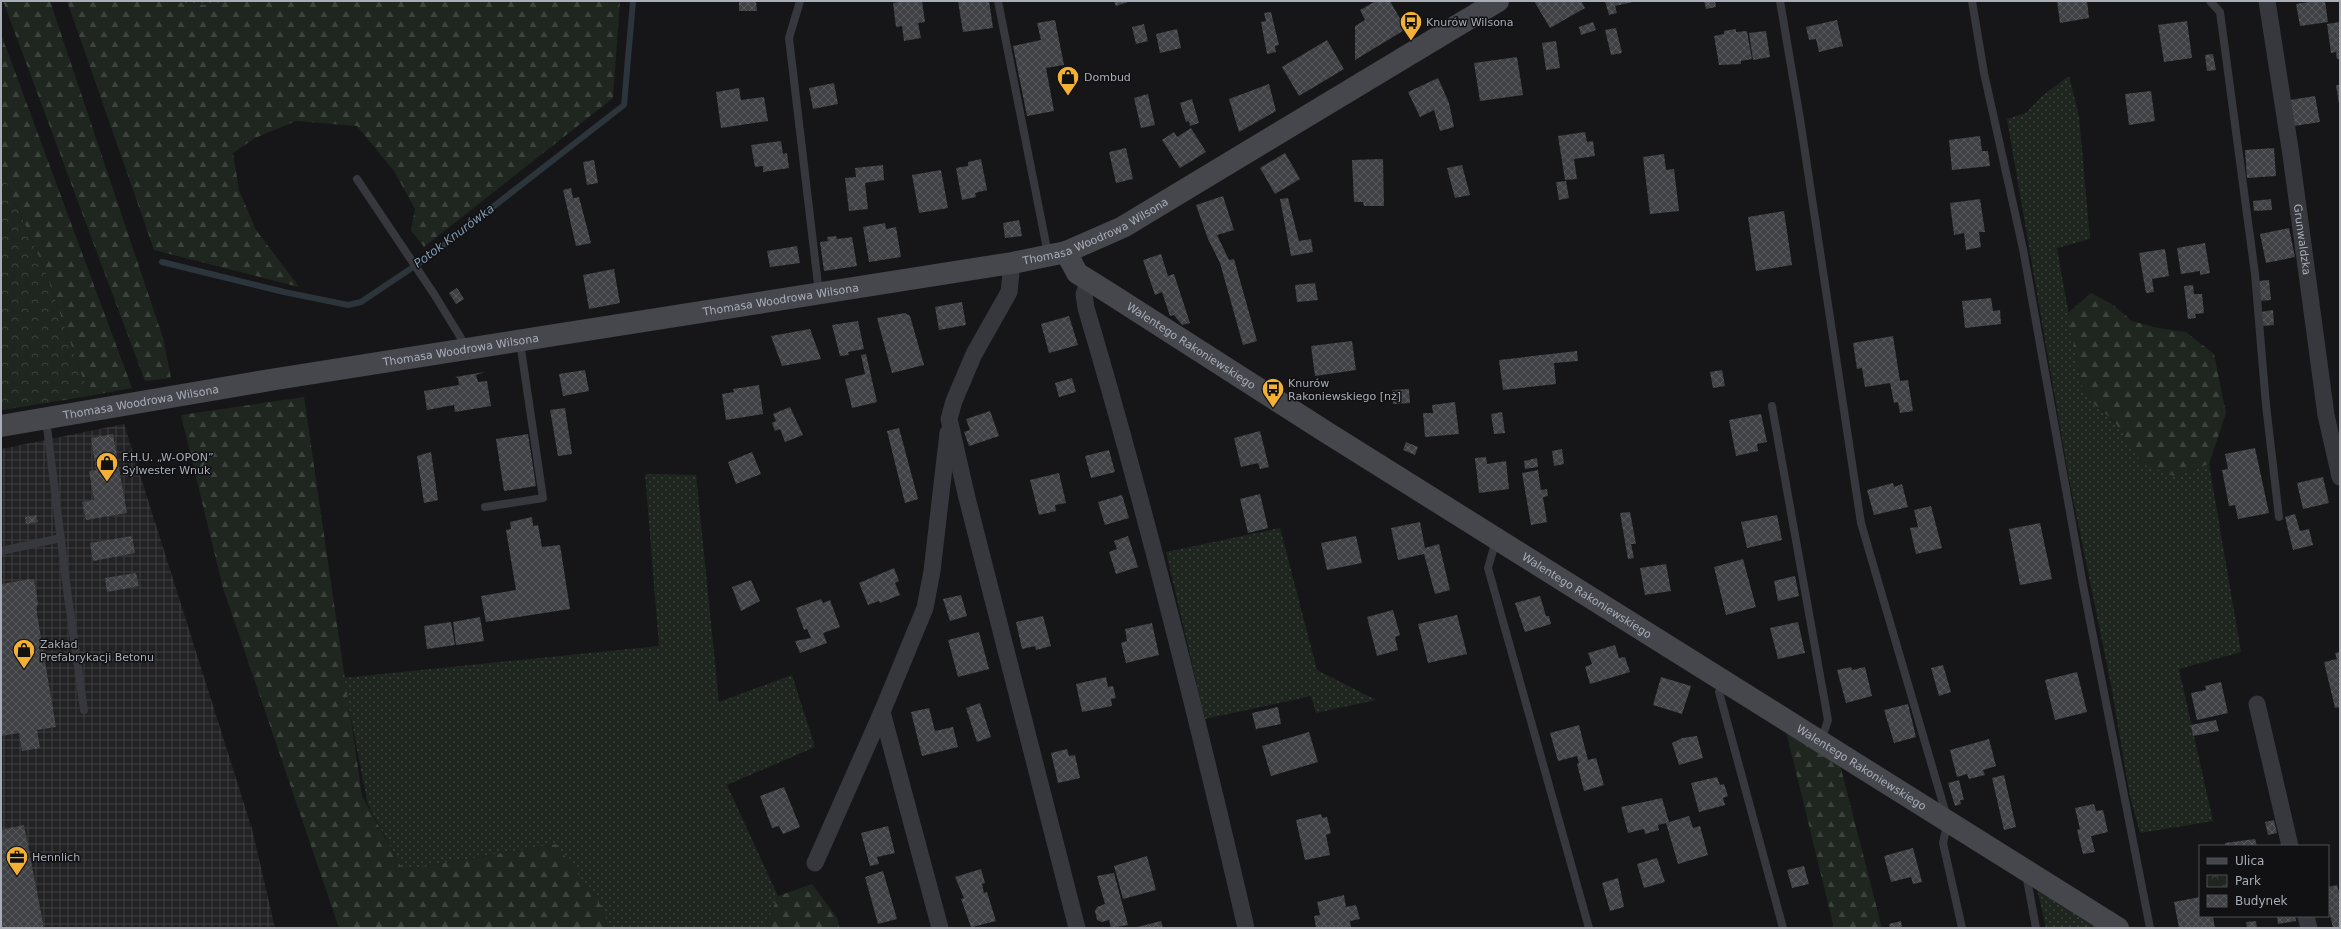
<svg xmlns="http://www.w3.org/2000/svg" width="2341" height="929" font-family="'DejaVu Sans',sans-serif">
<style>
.industrial{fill:url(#industrial-grid)}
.grass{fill:url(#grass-dots)}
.forest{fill:url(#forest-firs)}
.park{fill:url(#park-crowns)}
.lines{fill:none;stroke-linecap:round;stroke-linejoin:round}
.stream{stroke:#2c353c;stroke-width:6}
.building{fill:url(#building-cross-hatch)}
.lane{stroke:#37383d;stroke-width:8}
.street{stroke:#37383d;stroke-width:17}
.secondary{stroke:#45474d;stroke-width:22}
.labels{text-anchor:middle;stroke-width:3;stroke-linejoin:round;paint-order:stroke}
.poi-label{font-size:11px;fill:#a8adb8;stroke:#111113;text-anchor:start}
.street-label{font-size:11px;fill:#a8adb8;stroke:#111113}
.water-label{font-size:12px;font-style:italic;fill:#7f9bb3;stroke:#111113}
</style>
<defs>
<pattern id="industrial-grid" width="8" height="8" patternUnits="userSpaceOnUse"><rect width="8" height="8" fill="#222225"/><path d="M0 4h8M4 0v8" fill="none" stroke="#3f3f43"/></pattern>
<pattern id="grass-dots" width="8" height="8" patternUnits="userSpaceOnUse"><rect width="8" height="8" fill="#1e261f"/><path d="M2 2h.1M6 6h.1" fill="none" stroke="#3c433d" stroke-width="1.8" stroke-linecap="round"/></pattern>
<pattern id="forest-firs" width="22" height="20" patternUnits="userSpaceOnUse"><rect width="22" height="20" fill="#1e261f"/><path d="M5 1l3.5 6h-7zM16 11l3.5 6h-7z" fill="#3c433d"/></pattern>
<pattern id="park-crowns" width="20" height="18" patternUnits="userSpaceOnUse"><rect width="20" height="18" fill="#1e261f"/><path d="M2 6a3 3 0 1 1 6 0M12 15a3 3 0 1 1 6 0" fill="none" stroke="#3c433d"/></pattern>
<pattern id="building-cross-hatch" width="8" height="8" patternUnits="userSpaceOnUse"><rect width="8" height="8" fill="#404145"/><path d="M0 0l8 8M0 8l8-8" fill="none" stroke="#595a5e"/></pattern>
</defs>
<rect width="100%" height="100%" fill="#161618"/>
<path class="industrial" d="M124,424L252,829L275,928H1V449Z"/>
<path class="grass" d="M165,1H234V2L207,5Z
M2069,76L2079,116L2090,239L2057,248L2081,384L2094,404L2175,476L2209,464L2241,652L2179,669L2213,821L2140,833L2130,797L2111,685L2069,479L2007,119L2026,113L2042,96Z
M645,474L696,475L719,702L792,675L815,747L727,785L778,896L765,928H608L556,844L403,870L368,805L343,678L659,646Z
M1280,528L1317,670L1376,700L1316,713L1311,696L1205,719L1166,552Z
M2037,889L2098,928H2046Z"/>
<path class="forest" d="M3,1H50L163,338L171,378L145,381Z
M67,1H165L207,5L234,1H620L613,98L424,247L411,230L415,209L394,171L357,126L296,121L255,138L233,153L239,190L256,230L299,287L154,250Z
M1,34L132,388L89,396L44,268L1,170Z
M2091,293L2112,304L2132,321L2158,328L2186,332L2214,354L2226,413L2209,464L2175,476L2142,464L2115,422L2094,404L2081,384L2068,313Z
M304,397L362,796L403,870L556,844L604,910L608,928H339L223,588L181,415Z
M1786,731L1840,765L1882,928H1834Z
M812,884L838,919L839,928H765L778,896Z"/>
<path class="park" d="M1,170L44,268L89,396L2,410Z"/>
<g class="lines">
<path class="stream" d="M162,262L284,292L348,305L361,302L431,255L624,105L633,1"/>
</g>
<path class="building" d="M739,1H756L757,11H739Z
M905,1H922L925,22L918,23L921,38L904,41L902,26L896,27L893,3Z
M958,1H989L993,28L963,32Z
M1114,1H1131L1116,6Z
M1376,1H1390L1406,29L1355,60V26L1365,20L1360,10Z
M1534,1H1581L1585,8L1550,28Z
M1605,1H1633V2L1615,6L1617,13L1609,15Z
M1704,1H1715L1716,7L1706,9Z
M2057,1H2087L2089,18L2060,23Z
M2316,1H2325L2328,22L2300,26L2296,4Z
M1271,12L1279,45L1275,46L1276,52L1267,54L1261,22L1266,21L1264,13Z
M1055,20L1064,65L1046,68L1054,111L1027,116L1013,46L1041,40L1037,23Z
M1837,20L1843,46L1819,52L1816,39L1809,40L1806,27Z
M2187,21L2192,58L2164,62L2158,25Z
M1593,22L1596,30L1581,35L1579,27Z
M2340,22V59H2337L2336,52L2331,53L2327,24Z
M1144,24L1148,41L1136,44L1132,27Z
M1616,28L1622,53L1611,55L1605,30Z
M1177,29L1181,48L1160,53L1156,34Z
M1736,29V32L1747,31L1752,59L1741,61V64L1719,65L1714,36L1724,34V31Z
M1766,31L1770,57L1753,60L1749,33Z
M1327,40L1344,69L1299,96L1282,67Z
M1556,41L1560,68L1546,70L1542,43Z
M2213,54L2216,70L2207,71L2205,55Z
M1517,57L1523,95L1480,101L1474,63Z
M1438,78L1449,103L1454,127L1440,131L1434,110L1420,117L1408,92Z
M834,83L838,104L813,109L809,88Z
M1269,84L1276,111L1239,132L1229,99Z
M2336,85H2340V104H2339Z
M739,88L741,100L764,97L768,121L721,128L716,92Z
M2151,91L2155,121L2129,125L2125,94Z
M1148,94L1155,125L1141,128L1134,98Z
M2315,96L2320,122L2294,126L2290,100Z
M1192,99L1199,123L1190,126L1189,121L1186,122L1180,103Z
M1191,128L1206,152L1180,168L1162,140L1174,132L1177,137Z
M1585,132L1587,142L1593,141L1595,156L1574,159L1577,179L1565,180L1558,136Z
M1980,136L1982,151H1988L1990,166L1952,170L1949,140Z
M781,141L783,154L787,153L789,168L763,172V166L755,167L751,145Z
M1126,148L1133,179L1116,183L1109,152Z
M2274,148L2276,176L2247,178L2245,150Z
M1285,153L1300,179L1275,194L1260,168Z
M1664,154L1666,170L1674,169L1679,211L1650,214L1643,157Z
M981,159L987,190L975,193L976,197L962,200L956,168L968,166V162Z
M1383,159L1384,206H1364L1363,202H1354L1352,160Z
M594,160L598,183L587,185L583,162Z
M883,165L884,180L865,183L868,209L849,211L845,178L856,177L855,168Z
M1462,165L1470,195L1455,198L1447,168Z
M941,170L948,208L919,213L912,175Z
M1566,181L1569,198L1559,200L1556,182Z
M571,188L573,198L579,197L591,243L576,246L563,190Z
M1223,196L1234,230L1217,235L1229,260L1234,259L1257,341L1243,345L1220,263L1208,239L1196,205Z
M1288,198L1299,241L1311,239L1313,252L1291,256L1280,199Z
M1980,199L1985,232H1979L1981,247L1966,250L1964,233L1954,235L1950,203Z
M2271,199L2272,210L2254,211L2253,201Z
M1784,211L1792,265L1756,271L1748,217Z
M1019,220L1022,236L1005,238L1003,223Z
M885,223L886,229L896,227L901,257L869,262L863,227Z
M2289,228L2295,257L2266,263L2260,234Z
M836,236L837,239L852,237L857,266L824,271L820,242L828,241L827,237Z
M2205,243L2210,273L2200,275V271L2181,274L2177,248Z
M797,246L800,263L770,267L767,251Z
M2165,249L2169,276L2152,279L2154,292L2146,293L2139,253Z
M1161,254L1168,276L1174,274L1190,323L1182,325L1174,315L1170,316L1162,292L1155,295L1143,260Z
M614,269L620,303L589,309L583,275Z
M2269,280L2271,300L2260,301L2259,281Z
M1315,283L1318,300L1297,302L1295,285Z
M2193,285L2194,294H2202L2204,313L2195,314L2196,318L2188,319L2184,286Z
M457,288L464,299L456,304L449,293Z
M1991,298L1993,311L2000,310L2001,324L1965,328L1962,301Z
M962,302L966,325L939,330L935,307Z
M2273,310L2274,325L2262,326L2261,312Z
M905,313L910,316L924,365L892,373L877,318Z
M1069,316L1078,345L1049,353L1041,324Z
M858,321L864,349L848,352L849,355L840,356L832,325Z
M810,329L821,359L782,366L771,336Z
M1893,336L1900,381L1908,380L1913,411L1900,413L1898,402L1894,403L1890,383L1865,387L1862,368L1857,369L1853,343Z
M1352,341L1356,370L1315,376L1311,346Z
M1577,351L1578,361L1554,363L1556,384L1503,390L1499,360Z
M866,354L877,402L852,408L845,379L865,374L861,355Z
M585,370L589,391L563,396L559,374Z
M1722,370L1725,386L1713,388L1710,372Z
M485,372L476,375L478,382L487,381L491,406L455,412L454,405L427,410L424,391L459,385L458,378L455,377Z
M1072,378L1076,392L1059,397L1055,383Z
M759,385L763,414L726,420L722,394L734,392L733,389Z
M1409,389L1410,403L1393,404L1392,390Z
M1455,402L1459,434L1425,437L1423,413H1433L1432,405Z
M790,407L803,435L785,442L780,429L775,431L772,423L776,421L773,414Z
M565,408L572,454L558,456L550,410Z
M990,411L999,436L969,446L964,432L970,430L966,419Z
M1502,412L1505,433L1494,434L1491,414Z
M1761,414L1767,442L1757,444L1758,451L1736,456L1729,420Z
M899,428L918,499L905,503L887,431Z
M1260,431L1269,467L1260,469L1258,463L1241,467L1234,438Z
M113,434L127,513L86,520L82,502L94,500L89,471L96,470L91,438Z
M528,434L536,486L504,491L496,439Z
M1406,442L1418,447L1415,455L1403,450Z
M2255,448L2269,513L2238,519L2235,505L2229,506L2222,470L2228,469L2225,454Z
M1562,449L1564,464L1554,466L1552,451Z
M1109,450L1115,472L1091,478L1085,456Z
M431,452L438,500L424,503L417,456Z
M752,452L761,474L736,484L728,462Z
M1486,457L1487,464L1506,461L1509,489L1479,493L1475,458Z
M1537,458L1538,467L1525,469L1524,461Z
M1538,470L1541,490L1547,489L1548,496L1543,497L1547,522L1531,525L1522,473Z
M1059,473L1066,503L1055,505L1056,511L1039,515L1030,480Z
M2323,477L2329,503L2303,509L2297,483Z
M1893,483L1894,487L1902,484L1908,507L1874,515L1867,490Z
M1260,494L1268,528L1248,533L1240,499Z
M1122,495L1129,518L1105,525L1098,502Z
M1931,506L1942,548L1916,554L1910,528L1918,527L1914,510Z
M1630,512L1636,544H1631L1634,558L1628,559L1620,513Z
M2295,514L2300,531L2309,529L2313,545L2293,550L2285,517Z
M36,515L38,522L26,524L25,517Z
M1777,515L1782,540L1747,548L1741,522Z
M532,517L533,526L538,525L542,547L560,545L570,609L486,622L481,596L516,590L506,530L511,529L510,522Z
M1420,522L1425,548L1439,544L1450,590L1435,594L1424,554L1398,560L1391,528Z
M2040,523L2052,579L2020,585L2009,529Z
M132,536L135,553L93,561L90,543Z
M1128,536L1138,567L1116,574L1109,552L1117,549L1114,541Z
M1356,536L1362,563L1327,570L1321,543Z
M1743,559L1756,607L1726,615L1714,567Z
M1666,564L1671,591L1645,595L1640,568Z
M894,568L899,581L895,583L900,595L880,603L879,601L868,605L859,583Z
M136,573L139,586L107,592L105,578Z
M1795,576L1799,596L1778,601L1774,581Z
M31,579H34L38,604L36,608L56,727L37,730L40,748L22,751L19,733L1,736V584Z
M751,580L760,601L741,611L732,587Z
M961,595L967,616L950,621L943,599Z
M1540,596L1546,616H1549L1551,624L1525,632L1515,603Z
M821,599L823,603L830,600L840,627L823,633L827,643L800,653L795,641L811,638L807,629L804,630L796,608Z
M1393,610L1400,635L1395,637L1398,650L1377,656L1367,617Z
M1457,615L1467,654L1428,663L1418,624Z
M1043,616L1051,646L1036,650L1035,646L1022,649L1016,622Z
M480,617L484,641L456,645L453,622Z
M451,622L455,645L427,649L424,626Z
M1798,622L1805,653L1778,659L1770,628Z
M1152,623L1159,655L1126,663L1121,643L1127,641L1125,629Z
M979,632L989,669L958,677L948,640Z
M1615,645L1619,658L1625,657L1630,672L1590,684L1585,667L1592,664L1588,653Z
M2340,652V707L2335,708L2324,662L2337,659L2335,653Z
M1943,665L1951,692L1939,696L1931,668Z
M1851,667L1852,670L1865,667L1872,696L1846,703L1837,670Z
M2077,672L2087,712L2055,720L2045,680Z
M1106,677L1108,687L1113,686L1116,698L1111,699L1112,706L1082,712L1076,684Z
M1661,677L1691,686L1682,714L1653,705Z
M2221,682L2228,713L2197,720L2191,693L2206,690L2205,686Z
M980,703L991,737L977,742L966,708Z
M1908,704L1916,737L1894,743L1884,710Z
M1278,707L1281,724L1256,729L1252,713Z
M929,708L935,731L953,727L958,747L922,756L911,712Z
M2216,720L2219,731L2193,736L2191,725Z
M1579,725L1588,760L1596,758L1604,785L1584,791L1577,764L1579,763L1577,756L1558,761L1550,733Z
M1309,732L1318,762L1271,776L1262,746Z
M1697,736L1703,758L1679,765L1672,743L1682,738Z
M1989,739L1996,766L1983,770L1985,775L1969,779L1967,774L1957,777L1950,750Z
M1067,749L1069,756L1075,755L1080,778L1058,783L1051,753Z
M2004,775L2016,827L2004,830L1992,778Z
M1717,777L1720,785L1724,784L1728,796L1723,798L1725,805L1699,812L1691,783Z
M1959,780L1964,800H1960L1961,804L1955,806L1948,783Z
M784,787L800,827L783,834L779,826L772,828L760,796Z
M1662,798L1669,822L1689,816L1693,828L1700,826L1708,855L1678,864L1666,823L1658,825L1659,830L1645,834L1644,829L1628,833L1621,807Z
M2094,804L2096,811L2103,810L2108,832L2091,836L2095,852L2083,854L2077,830L2080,829L2075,808Z
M1321,814L1322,818L1327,817L1331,833L1326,835L1330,855L1305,860L1296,820Z
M2274,820L2277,833L2268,835L2265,822Z
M24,825L44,928H2L1,830Z
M888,826L895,853L877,857L879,864L870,866L861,833Z
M2255,839L2257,846H2225V843Z
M1913,848L1922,882L1913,884L1911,877L1891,882L1884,856Z
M1147,856L1156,890L1123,899L1114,866Z
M1657,858L1665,882L1644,888L1637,864Z
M1804,866L1809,884L1792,888L1787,870Z
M981,869L985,883L982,884L984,893L987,892L996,921L968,928L971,927L961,899L964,898L955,877Z
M883,871L897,919L878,924L865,877Z
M1114,873L1128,925L1111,928L1109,920L1102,922L1097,920L1095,911L1097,907L1105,904L1097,876Z
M1618,878L1624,907L1610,911L1602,883Z
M2337,885L2340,896V927L2333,928L2328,907V887Z
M1344,895L1346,907L1356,905L1360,919L1350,921L1351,928H1316L1314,916L1320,915L1317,902Z
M2200,897V916H2213L2215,928H2179L2174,902Z
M2277,916H2295L2296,921L2278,924Z
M1161,921L1163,928H1137V927Z
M1901,921L1902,928H1890L1889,924Z
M2256,921L2257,928H2247L2246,922Z"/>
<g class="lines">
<path class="lane" d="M800,1L789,38L819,293
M998,1L1048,254
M1780,1L1800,119L1861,523L1948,821L1943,843L1962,928
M1972,1L1984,73L2023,249L2083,585L2150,928
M2210,1L2220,12L2255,274L2266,405L2279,517
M357,179L434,294L461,338L464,349
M1772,406L1828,720L1821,741
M46,419L68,597L84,710
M485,507L543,498L520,342
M1496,540L1488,568L1589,928
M1,551L61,538
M1726,683L1719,692L1783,928
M2026,874L2036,928"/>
<g class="street">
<path id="s1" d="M2267,1L2291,155L2326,415L2340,477"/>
<path d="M1012,263L1009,292L974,354L954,401L949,419L967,498L1077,928"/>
<path d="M1089,280L1084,294L1086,308C1147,513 1198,720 1246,928"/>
<path d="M2257,704L2290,846"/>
<path d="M882,712L940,928"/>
<path d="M815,863L882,712L925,608L932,571L948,433"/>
<path d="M2306,916L2309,928"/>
</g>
<g class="secondary">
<path id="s2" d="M1066,252L1077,273L1109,293L1326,432L2118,928"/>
<path id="s3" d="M1,426L276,379L1012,263L1066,252L1123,227L1498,1"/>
</g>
</g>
<defs>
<g id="bus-pin" transform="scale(1.15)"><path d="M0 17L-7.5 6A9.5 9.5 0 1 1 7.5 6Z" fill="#f2b134" stroke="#111113"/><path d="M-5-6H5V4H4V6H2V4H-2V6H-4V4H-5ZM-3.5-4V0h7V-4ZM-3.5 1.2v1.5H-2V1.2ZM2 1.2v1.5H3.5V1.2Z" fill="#111"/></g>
<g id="shop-pin" transform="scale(1.15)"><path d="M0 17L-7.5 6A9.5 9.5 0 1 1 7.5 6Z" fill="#f2b134" stroke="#111113"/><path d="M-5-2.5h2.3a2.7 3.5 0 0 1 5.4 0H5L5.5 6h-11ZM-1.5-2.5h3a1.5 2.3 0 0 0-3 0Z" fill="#111"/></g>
<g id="office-pin" transform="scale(1.15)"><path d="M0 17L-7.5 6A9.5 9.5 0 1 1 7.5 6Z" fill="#f2b134" stroke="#111113"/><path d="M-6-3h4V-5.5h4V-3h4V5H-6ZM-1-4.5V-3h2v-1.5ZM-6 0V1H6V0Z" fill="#111"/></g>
</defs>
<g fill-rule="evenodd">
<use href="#bus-pin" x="1411" y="22"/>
<use href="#shop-pin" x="1068" y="77"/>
<use href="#bus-pin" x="1273" y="389"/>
<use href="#shop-pin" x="107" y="463"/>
<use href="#shop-pin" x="24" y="650"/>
<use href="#office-pin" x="17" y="857"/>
</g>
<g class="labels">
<g class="poi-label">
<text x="1426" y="26">Knurów Wilsona</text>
<text x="1084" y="81">Dombud</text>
<text x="1288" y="387">Knurów<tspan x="1288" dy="13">Rakoniewskiego [nż]</tspan></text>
<text x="122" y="461">F.H.U. „W-OPON”<tspan x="122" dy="13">Sylwester Wnuk</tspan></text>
<text x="40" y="648">Zakład<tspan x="40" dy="13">Prefabrykacji Betonu</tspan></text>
<text x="32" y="861">Hennlich</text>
</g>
<g class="street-label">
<text dy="4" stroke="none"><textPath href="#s3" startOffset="1114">Thomasa Woodrowa Wilsona</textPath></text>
<text dy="4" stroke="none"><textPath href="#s1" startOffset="241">Grunwaldzka</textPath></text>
<text dy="4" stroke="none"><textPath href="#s3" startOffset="790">Thomasa Woodrowa Wilsona</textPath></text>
<text dy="4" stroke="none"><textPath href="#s2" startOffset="159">Walentego Rakoniewskiego</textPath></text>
<text dy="4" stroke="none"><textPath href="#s3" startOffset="466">Thomasa Woodrowa Wilsona</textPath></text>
<text dy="4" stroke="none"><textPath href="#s3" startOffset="142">Thomasa Woodrowa Wilsona</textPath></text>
<text dy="4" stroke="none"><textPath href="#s2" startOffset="627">Walentego Rakoniewskiego</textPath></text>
<text dy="4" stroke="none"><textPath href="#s2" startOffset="951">Walentego Rakoniewskiego</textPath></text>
</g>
<g class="water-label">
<text transform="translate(454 236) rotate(-37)" y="4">Potok Knurówka</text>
</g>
</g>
<rect width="2341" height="929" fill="none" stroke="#a8adb8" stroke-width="4"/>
<rect x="2199" y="845" width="130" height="72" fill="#111113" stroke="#4d4f55"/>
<rect x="2207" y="858" width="20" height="6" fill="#45474d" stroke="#4d4f55"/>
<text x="2235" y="865" font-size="12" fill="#a8adb8">Ulica</text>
<rect x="2207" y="875" width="20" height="12" fill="url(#park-crowns)" stroke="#4d4f55"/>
<text x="2235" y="885" font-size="12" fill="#a8adb8">Park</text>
<rect x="2207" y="895" width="20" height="12" fill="url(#building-cross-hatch)" stroke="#4d4f55"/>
<text x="2235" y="905" font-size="12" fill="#a8adb8">Budynek</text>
</svg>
